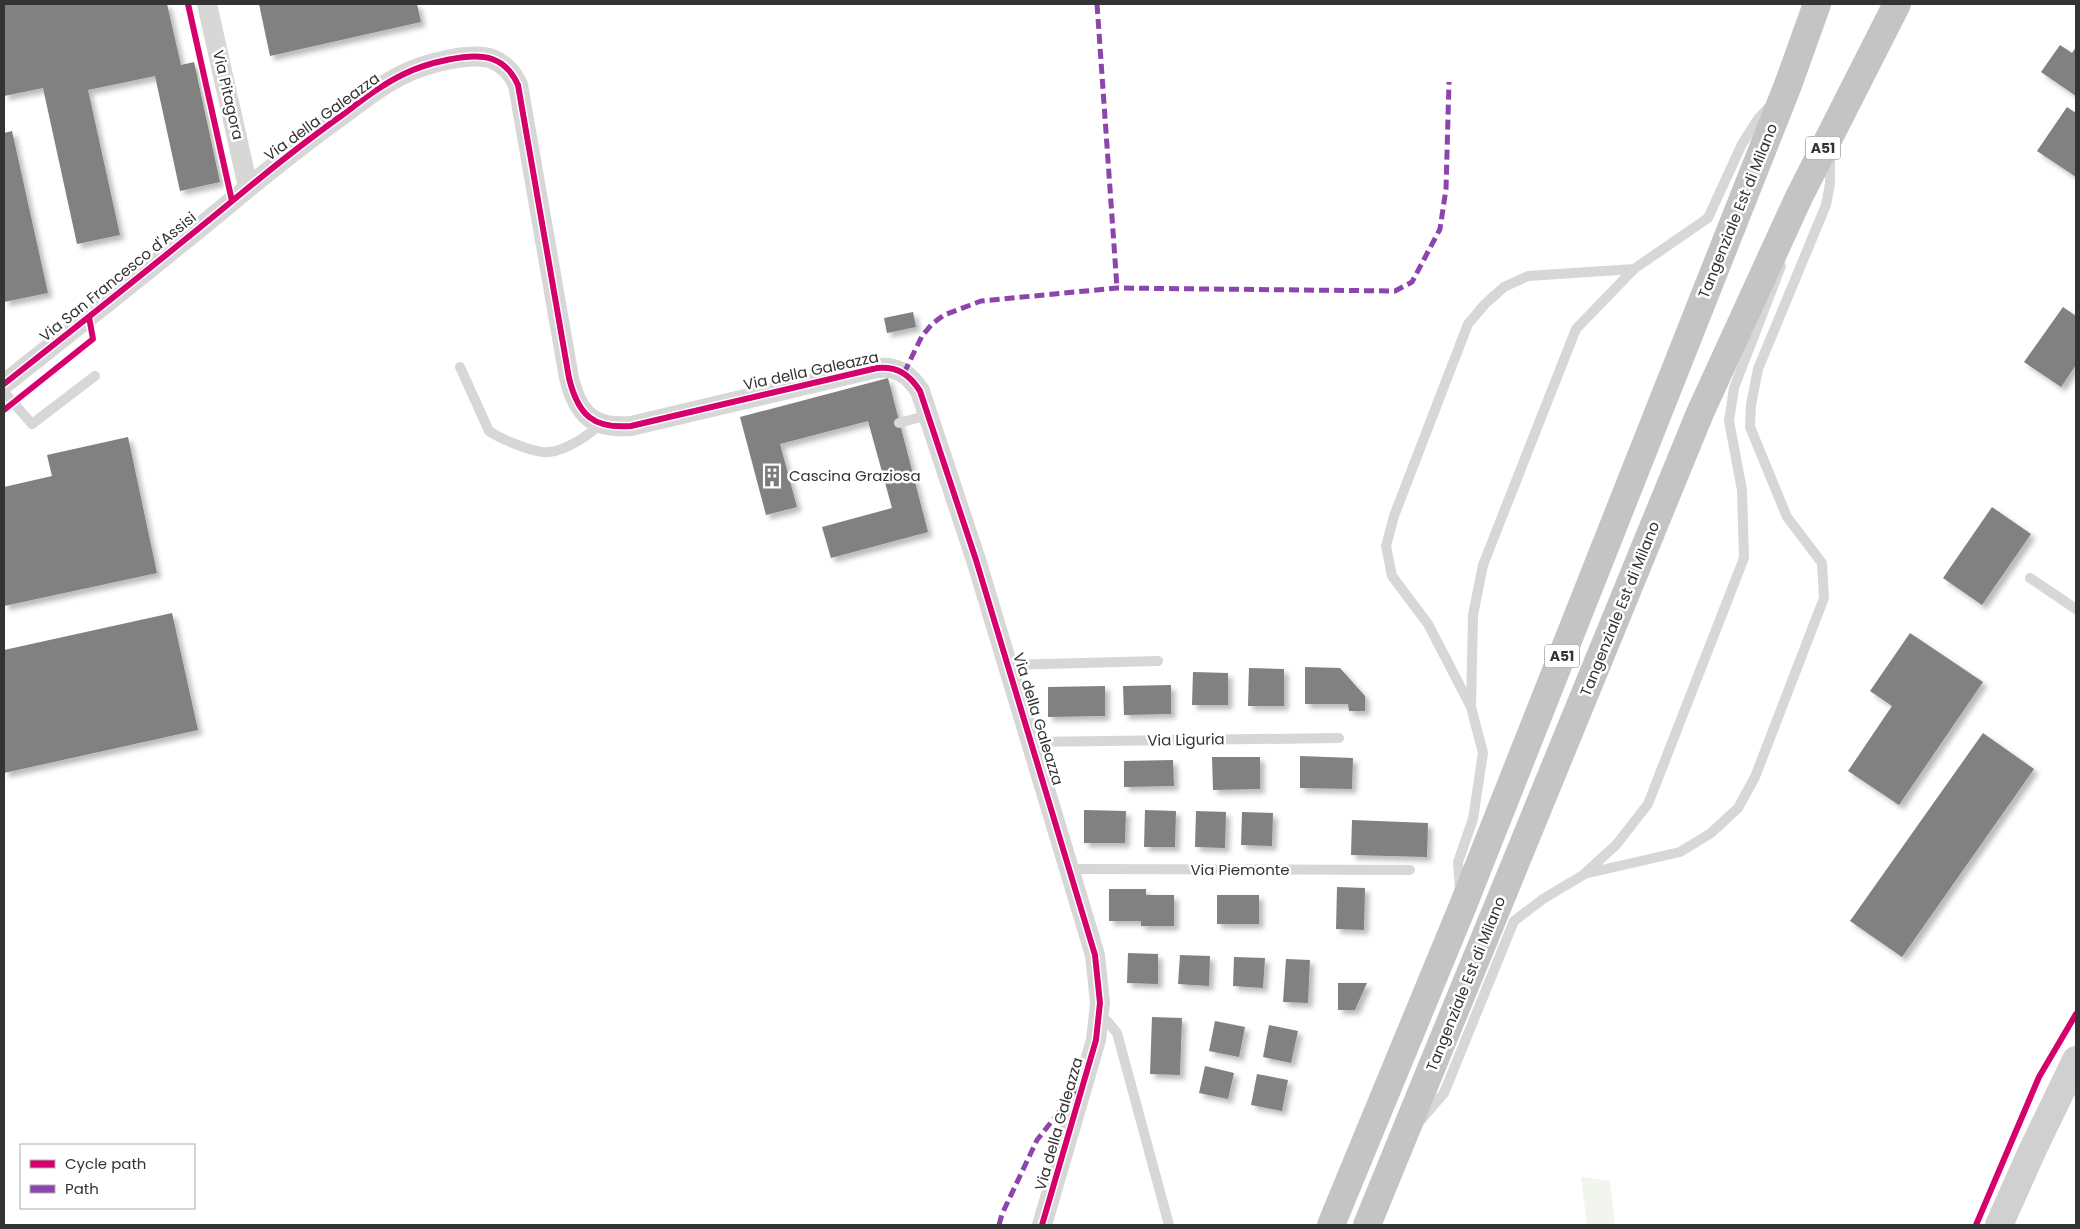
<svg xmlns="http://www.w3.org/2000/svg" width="2080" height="1229" font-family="Poppins,sans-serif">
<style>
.green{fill:#f1f5ed}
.building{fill:#818181;filter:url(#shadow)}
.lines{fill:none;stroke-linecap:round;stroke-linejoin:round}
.service{stroke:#d7d7d7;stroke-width:10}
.minor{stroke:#d7d7d7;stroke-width:20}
.secondary{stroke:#d0d0d0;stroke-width:28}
.motorway{stroke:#c4c4c4;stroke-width:28}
.quiet{stroke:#8e44ad;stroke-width:5;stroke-dasharray:10 5;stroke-linecap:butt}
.cycleway-casing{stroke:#fff;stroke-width:9}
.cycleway{stroke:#d6006c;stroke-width:6}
.labels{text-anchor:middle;stroke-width:5;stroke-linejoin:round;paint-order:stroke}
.shield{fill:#fff;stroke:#707070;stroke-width:1}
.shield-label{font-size:14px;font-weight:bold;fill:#333}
.street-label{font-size:15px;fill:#333;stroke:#fff}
.poi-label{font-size:15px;fill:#333;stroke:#fff;text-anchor:start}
</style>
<defs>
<filter id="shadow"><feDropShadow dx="4.5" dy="4.5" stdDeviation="2.5" flood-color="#0004"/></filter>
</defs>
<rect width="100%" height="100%" fill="#fff"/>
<path class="green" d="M1581,1177L1610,1181L1615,1225H1587Z"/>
<path class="building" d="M4,4H167L181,65L194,62L220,182L180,191L155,76L88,90L120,235L77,244L43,88L4,96Z
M259,4H417L421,22L270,56Z
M2060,45L2072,53L2076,47V96L2041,72Z
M2067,107L2076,113V177L2037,151Z
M12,131L48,293L4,302V133Z
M2063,307L2076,316V365L2061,387L2024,362Z
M913,312L916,327L887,333L884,318Z
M888,378L928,532L831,558L822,527L892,508L868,421L780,444L797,507L766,515L740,417Z
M128,437L157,573L4,606V487L52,476L47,455Z
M1992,507L2031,534L1982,605L1943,578Z
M172,613L198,730L4,773V650Z
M1910,633L1983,682L1899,805L1848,771L1892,706L1870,691Z
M1305,667L1340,668L1365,696V711H1349L1348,704H1305Z
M1249,668L1284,669V706H1248Z
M1193,672L1228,673V705H1192Z
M1171,685V714L1124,715L1123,686Z
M1105,686V716L1048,717V687Z
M1983,733L2034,769L1902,957L1850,921Z
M1300,756L1353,758L1352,789L1300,788Z
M1212,757H1260V789L1213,790Z
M1173,760L1174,786L1124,787V761Z
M1084,810L1126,811L1125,843H1084Z
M1145,810L1176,811L1175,847H1144Z
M1196,811L1226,812L1225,848L1195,847Z
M1242,812L1273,813L1272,846L1241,845Z
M1352,820L1428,823L1427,857L1351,855Z
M1337,887L1365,888L1364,930L1336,929Z
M1109,889H1146V895H1174V926H1141V921H1109Z
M1217,895H1259V924H1217Z
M1128,953L1158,954V984L1127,983Z
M1180,955L1210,956L1209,986L1178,984Z
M1234,957L1265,958L1263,988L1233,986Z
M1286,959L1310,960L1308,1003L1283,1002Z
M1338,983H1367L1355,1010H1338Z
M1152,1017L1182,1018L1180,1075L1150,1074Z
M1215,1021L1245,1027L1239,1057L1209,1051Z
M1269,1025L1298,1031L1291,1063L1263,1057Z
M1205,1066L1234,1073L1228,1099L1199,1093Z
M1257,1074L1288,1080L1282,1111L1251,1105Z"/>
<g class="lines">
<path class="service" d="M460,367L489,431C501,439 535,454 549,452C567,450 587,436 601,424
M4,392L32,424L95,376
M899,423L928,415
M2030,578L2076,609
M1008,665L1158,661
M1471,706L1473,615L1483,565L1576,329L1634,269L1708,218L1742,144L1758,119L1770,106
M1032,742L1339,738
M1070,869L1410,870
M1584,874L1680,852L1711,833L1738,808L1755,777L1824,598L1822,563L1787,517L1750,427L1751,405L1758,369L1826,205L1830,184V153
M1460,890L1458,862L1473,819L1483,753L1471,707L1428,624L1392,576L1386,546L1394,516L1468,324L1485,304L1504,287L1528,276L1634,269
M1099,1020L1107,1021L1117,1033L1169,1225
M1421,1120L1444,1093L1514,921L1543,899L1583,875L1616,845L1648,804L1744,558L1742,490L1729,421L1734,388L1781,266"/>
<path class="minor" d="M207,4L248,187
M4,384C80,324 156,264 231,202C267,172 303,143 341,116C361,101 381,85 404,74C424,64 471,51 492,59C504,63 513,74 518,85L569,378C578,415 593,429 631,426L877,368C897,366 909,374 920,391L976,560L1095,955L1100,1003L1096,1040L1042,1225"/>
<path class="secondary" d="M1999,1225L2033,1149L2076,1060"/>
<path class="motorway" d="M1331,1225L1462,908L1788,85L1817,4
M1367,1225L1700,413L1799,197L1897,4"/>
<path class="quiet" d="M1097,4L1117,288
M904,373L922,336L932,324L944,315L981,301L1117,288L1395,291L1412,282L1440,229L1446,189L1449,82
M999,1225L1002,1214L1037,1140L1079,1087"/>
<g class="cycleway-casing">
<path id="cycleway" d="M188,4L232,201
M4,384C80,324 156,264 231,202C267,172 303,143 341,116C361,101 381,85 404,74C424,64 471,51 492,59C504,63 513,74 518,85L569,378C578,415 593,429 631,426L877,368C897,366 909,374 920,391L976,560L1095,955L1100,1003L1096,1040L1042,1225
M4,410L93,339L89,317
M1976,1225L2039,1077L2076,1014"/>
</g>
<use href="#cycleway" class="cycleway"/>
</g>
<defs>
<g id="building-bare" transform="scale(1.725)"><path d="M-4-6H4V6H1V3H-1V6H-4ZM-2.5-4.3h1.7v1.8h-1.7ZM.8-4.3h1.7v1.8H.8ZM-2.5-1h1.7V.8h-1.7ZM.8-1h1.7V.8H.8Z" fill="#7a7a7a" stroke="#fff" stroke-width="2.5" paint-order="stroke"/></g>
</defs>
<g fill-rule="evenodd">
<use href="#building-bare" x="772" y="476"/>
</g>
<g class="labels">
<g class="shield">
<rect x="1805.5" y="136.5" width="35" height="23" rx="4"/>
<rect x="1544.5" y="644.5" width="35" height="23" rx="4"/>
</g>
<g class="shield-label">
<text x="1823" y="153">A51</text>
<text x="1562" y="661">A51</text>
</g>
<g class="street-label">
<text transform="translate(228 95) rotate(77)" y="5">Via Pitagora</text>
<text transform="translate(322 117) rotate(-36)" y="5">Via della Galeazza</text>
<text transform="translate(1738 211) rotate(-68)" y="5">Tangenziale Est di Milano</text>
<text transform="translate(118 277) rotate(-39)" y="5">Via San Francesco d'Assisi</text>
<text transform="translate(811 371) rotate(-12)" y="5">Via della Galeazza</text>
<text transform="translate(1620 609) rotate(-68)" y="5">Tangenziale Est di Milano</text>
<text transform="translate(1038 719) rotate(73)" y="5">Via della Galeazza</text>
<text transform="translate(1186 740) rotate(-1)" y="5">Via Liguria</text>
<text x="1240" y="875">Via Piemonte</text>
<text transform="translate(1466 984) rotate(-68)" y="5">Tangenziale Est di Milano</text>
<text transform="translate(1059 1124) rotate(-74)" y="5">Via della Galeazza</text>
</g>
<g class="poi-label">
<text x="789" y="481">Cascina Graziosa</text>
</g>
</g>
<rect width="2080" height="1229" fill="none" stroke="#333333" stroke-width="10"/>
<rect x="20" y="1144" width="175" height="65" fill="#ffffff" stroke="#adadad"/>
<rect x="30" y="1160" width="25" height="8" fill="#d6006c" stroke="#adadad"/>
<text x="65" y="1169" font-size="15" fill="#333333">Cycle path</text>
<rect x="30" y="1185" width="25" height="8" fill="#8e44ad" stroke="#adadad"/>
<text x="65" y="1194" font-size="15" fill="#333333">Path</text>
</svg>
